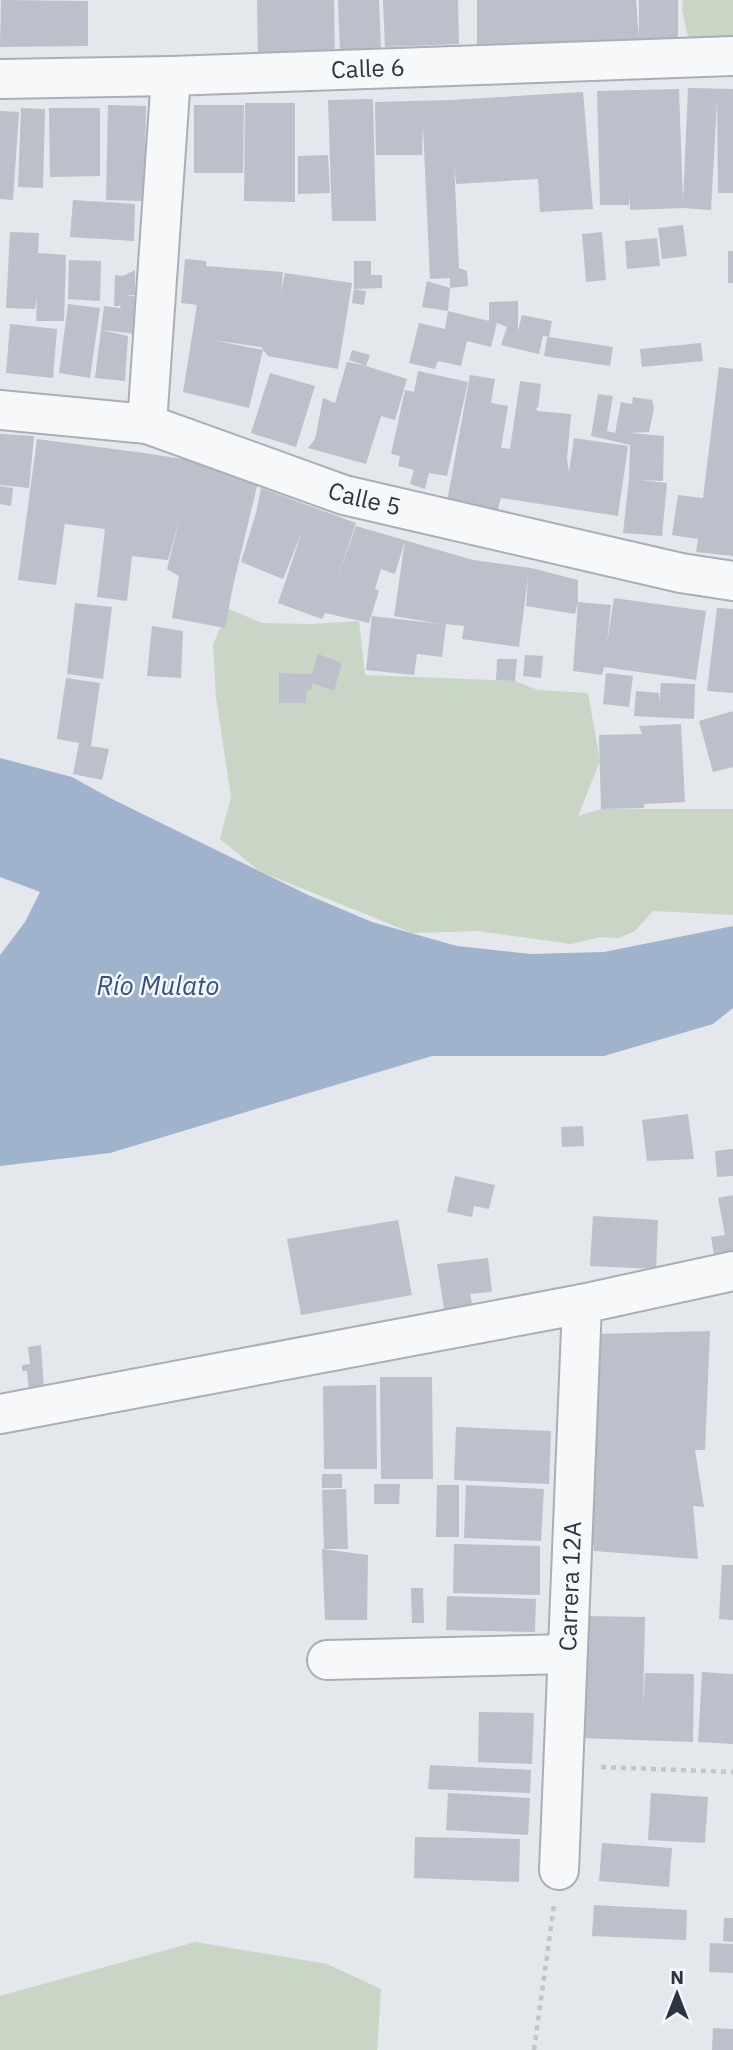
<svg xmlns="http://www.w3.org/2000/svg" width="733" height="2050" font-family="'IBM Plex Sans',sans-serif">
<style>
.green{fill:#c9d6c5}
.water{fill:#9fb4cc}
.building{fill:#bbc0ca}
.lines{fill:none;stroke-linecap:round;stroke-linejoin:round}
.minor-casing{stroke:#a9aeb7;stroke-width:42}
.path{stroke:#c2c5cb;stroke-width:4.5;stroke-dasharray:5 5;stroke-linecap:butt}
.minor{stroke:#f7f8fa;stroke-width:38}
.labels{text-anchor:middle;stroke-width:5;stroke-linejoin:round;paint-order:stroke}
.street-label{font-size:24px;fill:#2b3445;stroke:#f4f6f9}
.water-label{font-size:26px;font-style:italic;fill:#34527a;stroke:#f4f6f9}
</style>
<rect width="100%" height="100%" fill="#e4e7ec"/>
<path class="green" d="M683,0H733V54L691,50L682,10Z
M229,609L262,623L313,624L359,621L365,675L515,681L538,690L588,693L600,761L578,816L601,809H733V915L653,911L635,931L618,938L601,937L571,944L478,931L412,933L259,871L220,839L231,797L216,698L213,644Z
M195,1942L327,1964L381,1989L377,2050H0V1996Z"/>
<path class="water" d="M0,758L72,777L110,798L308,895L372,922L457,946L530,954L604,952L733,926V1008L713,1024L604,1056H432L110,1153L0,1166V955L25,922L40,892L0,877Z"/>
<path class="building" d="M1,0L88,1V46L0,47Z
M257,0H334L335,59L258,61Z
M338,0H379L381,51L340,52Z
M383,0H458L459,44L385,47Z
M477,0H636L639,39V0H678V50L477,60Z
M688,88L733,89V193H718L717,101L711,210L683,208L630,210V194L629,205H600L597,91L679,89L683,201Z
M583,92L593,209L540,212L538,179L456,184L454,163L459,268L467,271L468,286L450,288L448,311L422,307L427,281L450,288V278L430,279L423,126L422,155H376L375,102L451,100Z
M373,99L376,221H332L328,100Z
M245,103H295V202L244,201Z
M108,105L146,106L144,201L106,200Z
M194,105H244L243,173H194Z
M21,108L45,109L43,188L18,187Z
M49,108H100V176L50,177Z
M0,111L19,112L13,200L0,199Z
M328,155L330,193L298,194V156Z
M73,200L135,204L134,241L70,237Z
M683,225L687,256L662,259L658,228Z
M10,232L39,233L38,253L66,255L64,321H36L37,297L35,309L6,308Z
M602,232L606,280L586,282L582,234Z
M657,238L660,266L627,269L625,241Z
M728,251H733V283H728Z
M185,259L206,261V266L283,272L281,292L285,273L352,283L338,369L268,356L261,347L212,340L263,350L249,408L183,392L197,305L181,303Z
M69,260L101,261L100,301L68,299Z
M354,261H371V275H382V288L354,289Z
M135,270V295H124L134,296L137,307L135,337L130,333L101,330L104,306L120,308L121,306H114L115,275L123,276Z
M354,289L366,291L364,305L352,303Z
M518,301V331L522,315L552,321L549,337L613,347L610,366L544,356L547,338L549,337L543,336L539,354L501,345L507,327L497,323L491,347L467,341L461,366L438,361L435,369L409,363L419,323L445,329L448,311L489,321V302Z
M68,304L100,308L90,378L59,373Z
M10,324L57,329L53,378L6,373Z
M101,330L128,336L125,381L95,378Z
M701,343L703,361L642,367L640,349Z
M352,350L370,355L366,366L407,379L395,420L381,416L366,464L308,448L315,439L323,398L335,403L347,362L364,365L349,360Z
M719,367L733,369V556L696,552L698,539L672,535L678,495L703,498Z
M418,371L468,382L447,476L429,473L425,489L410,484L414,470L398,466L400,456L391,454L405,390L414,392Z
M270,373L315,386L296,447L251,433Z
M470,375L495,379L491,403L508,406L501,448L510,449L520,381L541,384L538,408L536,407L537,411L571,414L567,459L569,472L574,438L628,446L618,516L501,498L497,512L447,502Z
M598,394L613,396L607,431L615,433L621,402L632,404L633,397L652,400L654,408L649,432L630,433L664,436L663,481L639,480L667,483L662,536L623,533L629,479L630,445L591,436Z
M0,434L34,436L29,488L0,485Z
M37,439L144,453L196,461L259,478L233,586L225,628L172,618L179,576L167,569L180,517L168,560L132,556L127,601L97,597L105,529L65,524L68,502L56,585L18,580Z
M0,486L13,488L11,506L0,504Z
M261,488L356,523L335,584L356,526L473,560L531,568L578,580V602L575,614L526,606L528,577L519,647L462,639L464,626L446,624L442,657L417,654L414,675L366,670L372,616L441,624L394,616L405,541L395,574L381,569L375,589L379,591L369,623L325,613L322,619L278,603L303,529L283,579L241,562L256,513Z
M614,598L706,611L696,680L604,667L602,675L573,671L578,602L611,605L607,644Z
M75,603L112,607L103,679L67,674Z
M717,608L733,609V693L707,691Z
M152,626L183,631L181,678L147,676Z
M318,654L342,663L334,691L312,683V689L306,691V703H279V673L312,674Z
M525,655L543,656L541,678L523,676Z
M497,659H517L515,681L496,680Z
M606,673L633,676L629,707L603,704Z
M66,678L100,683L91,746L109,749L102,780L73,774L79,743L57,739Z
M661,683L695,684L694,719L634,716L636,691L659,693V705Z
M733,711V767L713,772L699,721Z
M681,724L685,802L644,804V808L601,809L599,735L642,734L639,726Z
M688,1114L694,1159L647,1161L642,1120Z
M583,1126L584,1146L562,1147L561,1127Z
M733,1149V1176L717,1177L715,1151Z
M455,1176L495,1185L489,1209L474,1206L472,1217L447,1212Z
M733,1195V1257L715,1260L711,1237L725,1235L718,1198Z
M593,1216L658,1220L656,1269L590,1266Z
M398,1220L412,1295L301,1315L287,1239Z
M488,1258L492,1292L470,1294L473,1310L445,1315L437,1264Z
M710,1331L705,1450H695L704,1507L693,1506L698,1559L594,1551L588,1498L595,1334Z
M41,1345L44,1389L29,1391L27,1371H22V1365L30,1364L28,1347Z
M380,1377H432L433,1479H381Z
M376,1385L377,1469H324L323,1386Z
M456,1427L551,1431L549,1484L454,1480Z
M322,1474H342V1488H322Z
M374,1484H400L399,1504H374Z
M437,1485H459V1537H436Z
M466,1485L544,1489L541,1541L464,1538Z
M346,1489L348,1549H324L322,1490Z
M454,1544L540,1546V1595L453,1593Z
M322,1549L368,1555L367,1620H325Z
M722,1565H733V1620L719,1619Z
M411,1588H423L424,1623H412Z
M447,1596L536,1599L535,1632L446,1630Z
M583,1616L645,1617L643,1708L645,1673L694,1674L693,1742L580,1738Z
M702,1672L733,1674V1744L698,1742Z
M479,1712L534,1713L532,1764L478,1762Z
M430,1765L531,1770L530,1793L428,1789Z
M448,1793L530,1798L528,1835L446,1830Z
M651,1793L708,1797L705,1843L648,1840Z
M415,1837L520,1839L519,1882L414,1878Z
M602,1843L672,1848L669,1887L599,1881Z
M594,1905L687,1910L686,1940L592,1936Z
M724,1918H733V1942L723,1941Z
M710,1943L733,1944V1973L709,1972Z
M713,2028L733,2029V2050H712Z"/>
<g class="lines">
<g class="minor-casing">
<g id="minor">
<path id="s1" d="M0,79L171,76L733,56"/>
<path id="s2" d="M0,410L147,424L344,495L681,573L733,581"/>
<path d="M147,424L171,76"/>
<path d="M0,1414L582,1304L733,1271"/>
<path d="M327,1660L567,1654"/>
<path id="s3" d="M559,1870L582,1304"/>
</g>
</g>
<path class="path" d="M601,1767L733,1772
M534,2050L554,1905"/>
<use href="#minor" class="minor"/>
</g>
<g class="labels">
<g class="street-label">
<text dy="8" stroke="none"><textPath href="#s1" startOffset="368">Calle 6</textPath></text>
<text dy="8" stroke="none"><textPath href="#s2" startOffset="378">Calle 5</textPath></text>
<text dy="8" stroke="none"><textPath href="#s3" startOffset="284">Carrera 12A</textPath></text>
</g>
<g class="water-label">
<text x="158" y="995">Río Mulato</text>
</g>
</g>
<g transform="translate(677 1994)" stroke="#f4f6f9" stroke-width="5" paint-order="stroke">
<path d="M0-5L12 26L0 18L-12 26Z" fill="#2b3445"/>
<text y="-10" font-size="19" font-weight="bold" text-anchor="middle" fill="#2b3445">N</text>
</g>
</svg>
